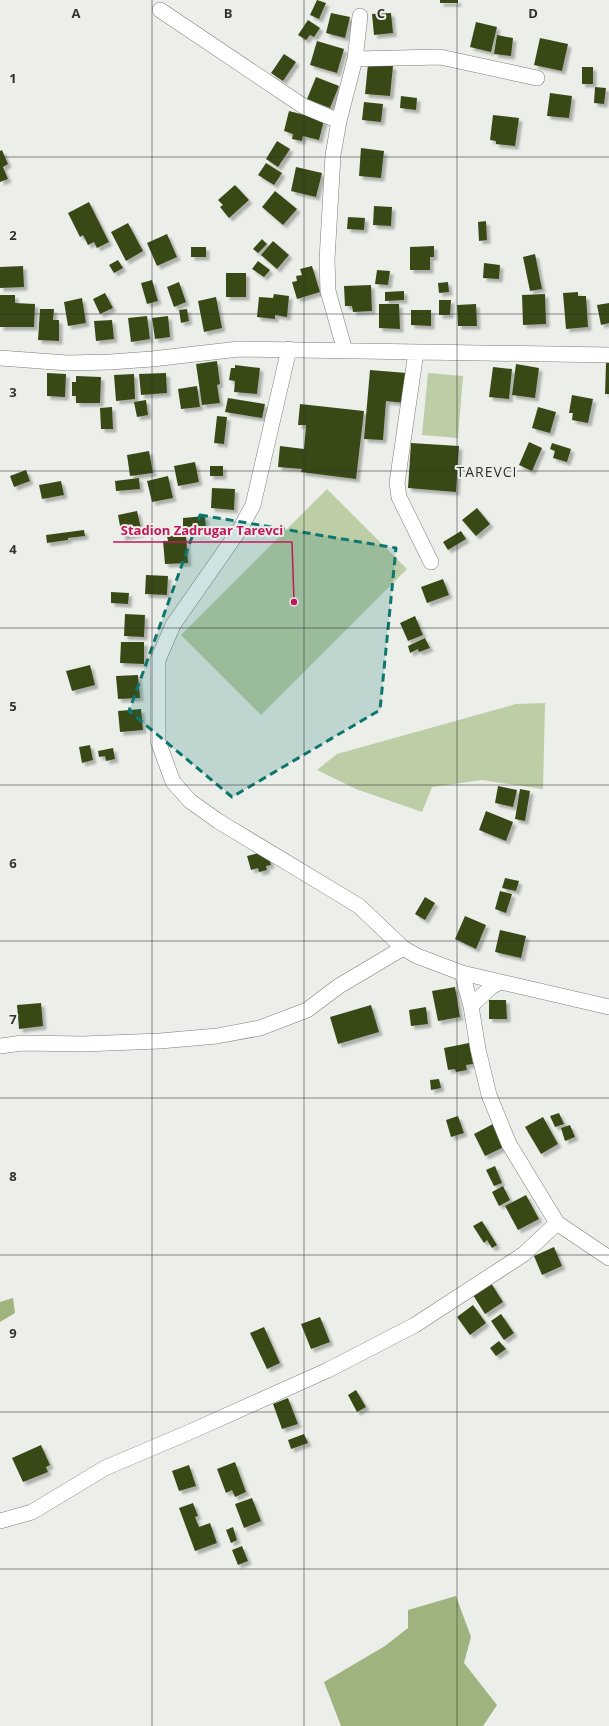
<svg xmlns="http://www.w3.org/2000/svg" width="609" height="1726" font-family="'Open Sans',sans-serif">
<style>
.green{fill:#bdcda6}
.forest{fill:#9eb37e}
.building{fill:#394a18;filter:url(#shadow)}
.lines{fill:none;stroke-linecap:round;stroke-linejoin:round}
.street-casing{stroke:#7d7e7a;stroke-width:16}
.street{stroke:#fff;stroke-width:15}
.marked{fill:#0f766e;fill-opacity:0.2;stroke:#0f766e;stroke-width:3;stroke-dasharray:8 5;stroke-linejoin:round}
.grid{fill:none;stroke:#313230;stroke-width:1;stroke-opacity:0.55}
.labels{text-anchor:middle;stroke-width:4;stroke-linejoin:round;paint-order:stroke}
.quarter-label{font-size:14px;letter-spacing:1px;fill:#313230;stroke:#eceee9}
.grid-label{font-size:13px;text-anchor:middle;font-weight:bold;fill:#313230;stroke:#eceee9;stroke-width:4;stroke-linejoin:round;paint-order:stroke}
.leader{fill:none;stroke:#c2185b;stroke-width:1.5}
.callout-dot{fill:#c2185b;stroke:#eceee9;stroke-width:1.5}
.callout-label{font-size:13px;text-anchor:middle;font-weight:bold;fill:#c2185b;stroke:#eceee9;stroke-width:4;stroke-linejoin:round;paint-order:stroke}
</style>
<defs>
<filter id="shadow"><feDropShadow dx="3.5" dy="3.5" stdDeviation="1" flood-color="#0004"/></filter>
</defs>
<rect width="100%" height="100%" fill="#eceee9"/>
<path class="green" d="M428,373L463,376L458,438L422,435Z
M327,489L407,569L261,715L181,635Z
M545,703L543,789L482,780L432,787L422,812L356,789L317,770L337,754L516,704Z"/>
<path class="forest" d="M13,1298L15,1313L0,1322V1302Z
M456,1596L471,1637L464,1663L497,1705L483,1726H341L324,1682L385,1646L408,1628V1610Z"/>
<path class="building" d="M317,0L326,3L319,19L310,15Z
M440,0H458V3H440Z
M331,13L350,17L345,38L326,33Z
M391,13L393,33L374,35L372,14Z
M308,20L320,28L314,37L310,35L306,40L298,35Z
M476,22L497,27L491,52L470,47Z
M497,35L513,38L511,56L494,54Z
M540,38L568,44L562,71L534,65Z
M317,41L344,49L337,73L310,65Z
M284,54L296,62L283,81L271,73Z
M368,64L393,66L390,96L365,94Z
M582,67H593V84H582Z
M316,77L339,86L330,108L307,99Z
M595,87L606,88L604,104L594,103Z
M550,93L572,96L569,118L547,116Z
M401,96L417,98L416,110L400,108Z
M364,102L383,104L381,122L362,120Z
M289,111L324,120L319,140L303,136L302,141L292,139L293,134L284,131Z
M493,115L519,118L515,146L496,144V141L490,140Z
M277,141L290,149L278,167L266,159Z
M361,148L384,151L381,178L359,176Z
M2,150L8,164L3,167L8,179L0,182V151Z
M266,163L282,173L274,185L258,175Z
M296,167L322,173L316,197L291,191Z
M235,185L249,200L229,218L220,207L223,205L218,200Z
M275,191L297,209L283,225L262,207Z
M89,202L109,242L97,248L94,242L88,245L83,235L80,237L68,213Z
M374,206L392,207L391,226L373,225Z
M348,217L365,218L364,230L347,229Z
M486,221L487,240L479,241L478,222Z
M128,223L143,251L126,261L111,232Z
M167,234L177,257L157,266L147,243Z
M262,239L267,244L258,253L253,249Z
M273,241L289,255L277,269L261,255Z
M434,246V257H430V270H410V247Z
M191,247H206V257H191Z
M535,254L542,289L530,291L523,257Z
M118,260L123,268L114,273L109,265Z
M258,261L270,270L264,277L252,269Z
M484,263L500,265L499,279L483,278Z
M23,266L24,287L0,288V267Z
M312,266L320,292L297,299L292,282L297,281L296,276L302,275L300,269Z
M377,270L390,271L388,285L375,284Z
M226,273H246V297H226Z
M152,280L158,301L147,304L141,283Z
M179,282L186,302L174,307L167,287Z
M448,282L449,292L439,293L438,283Z
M371,285L372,311L353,312L352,306H345L344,286Z
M404,291V300L385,301V292Z
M578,292V296H586L588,327L566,329L563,293Z
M105,293L113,308L100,314L93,299Z
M274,294L289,296L287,317L275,315V319L257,317L259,297L273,298Z
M545,294L546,324L523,325L522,295Z
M0,295H15V303L35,304L34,327H0Z
M216,297L222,328L204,332L198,301Z
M82,298L86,323L68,326L64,302Z
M439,300H451L450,315H439Z
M609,303V323L601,325L597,305Z
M379,304H399L400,329L379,328Z
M476,304L477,326H458L457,305Z
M40,309H54L53,320H59V341L38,340Z
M187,309L189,321L181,323L179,310Z
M411,310H431V326L411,325Z
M147,316L150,339L131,342L128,318Z
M168,316L170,337L155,339L152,318Z
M112,320L114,339L96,341L94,321Z
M217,361L220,384L217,385L220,403L202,405L196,364Z
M606,363H609V394H605Z
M516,364L539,368L535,398L512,395Z
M235,365L260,368L257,394L234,392L235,381L229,380L231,368H235Z
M493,367L512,369L509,399L489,397Z
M370,370L407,373L405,403L386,401L383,440L364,439Z
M47,373L66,374L65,397L47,396Z
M166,373L167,393L141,395L139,374Z
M134,374L135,399L116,401L114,375Z
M76,376L101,377L100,403H76V396H72V382H76Z
M197,386L200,407L181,409L178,389Z
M572,395L593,399L588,423L572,420L573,413H569Z
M228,398L265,404L262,418L225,412Z
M146,400L148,415L137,417L134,402Z
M300,404L364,411L356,479L301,472L302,469L278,467L280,446L304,449L306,425H298Z
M112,407L113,429H101L100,408Z
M538,407L556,412L550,433L532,428Z
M217,416L227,417L224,444L214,443Z
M529,442L542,448L532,471L519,465Z
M411,443L459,446L456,492L408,488Z
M552,443L571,449L567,462L553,458L555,451L550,449Z
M149,451L153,473L130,476L127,455Z
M195,462L199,482L178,486L174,466Z
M210,466H223V476H210Z
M26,470L30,481L14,487L10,476Z
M168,476L173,498L152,502L147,481Z
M139,478L140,489L116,491L115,481Z
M61,481L64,495L42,499L39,485Z
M212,488L235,489L234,510L211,508Z
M477,508L490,524L476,536L462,520Z
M137,511L142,533L122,537L118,515Z
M205,516L206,529L183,530V518Z
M84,530L85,536L68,538V540L47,543L46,535Z
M461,531L466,539L448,550L443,542Z
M186,535L188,563L165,564L163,541H168L167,536Z
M146,575L168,576L167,595L145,594Z
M443,579L449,595L427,603L421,587Z
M111,592L129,593L128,604L111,603Z
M125,614L145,615L144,637L124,636Z
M415,616L423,635L408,641L400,623Z
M425,638L430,648L419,652L418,649L410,653L408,646Z
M121,642H144V664L120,663Z
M90,665L95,685L72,691L66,671Z
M138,675L140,698L118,699L116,676Z
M141,709L143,730L120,732L118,711Z
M90,745L93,760L82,763L79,747Z
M113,748L115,759L106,761L105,756L99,757L98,751Z
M498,786L517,790L513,807L495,803Z
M520,789L530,791L525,821L515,819Z
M486,811L513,822L506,841L479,830Z
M267,851L271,865L266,866L267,870L259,872L258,868L251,870L247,856Z
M505,878L519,881L516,891L502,888Z
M500,891L512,894L506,913L495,909Z
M425,897L435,903L425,920L415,914Z
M465,916L486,925L476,949L455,939Z
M500,930L526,936L521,958L495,952Z
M455,987L460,1017L438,1021L432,991Z
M489,1000H506L507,1019H489Z
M41,1003L43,1026L19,1029L17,1005Z
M371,1005L379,1032L338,1044L330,1017Z
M426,1007L428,1024L411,1026L409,1010Z
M469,1043L473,1064L466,1065L467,1070L456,1072L455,1069L448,1070L444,1048Z
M439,1079L441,1088L431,1090L430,1080Z
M559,1113L564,1124L555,1127L550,1116Z
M458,1116L464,1133L451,1137L446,1120Z
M543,1117L558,1144L541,1154L525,1127Z
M493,1124L504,1147L485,1156L474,1134Z
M570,1125L575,1137L565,1141L561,1128Z
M495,1166L502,1183L494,1186L486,1170Z
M503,1186L510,1200L499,1206L492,1192Z
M526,1195L539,1219L518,1230L505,1206Z
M482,1221L497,1245L492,1248L487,1240L484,1243L473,1226Z
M554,1247L562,1266L542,1275L534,1256Z
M491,1283L503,1302L485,1314L473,1295Z
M473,1305L486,1323L470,1335L457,1317Z
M501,1314L514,1333L504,1340L491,1321Z
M320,1317L330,1342L311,1349L301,1324Z
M264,1327L280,1363L267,1369L250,1333Z
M499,1341L506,1349L496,1356L490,1348Z
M356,1390L366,1407L357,1412L348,1395Z
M288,1398L298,1424L282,1429L273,1404Z
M304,1434L308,1443L291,1449L288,1440Z
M41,1445L50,1465L46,1467L48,1472L23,1482L12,1458Z
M235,1462L246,1492L235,1497L232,1490L226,1493L217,1469Z
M189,1465L196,1486L179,1491L172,1471Z
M252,1498L261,1521L244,1528L235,1504Z
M193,1503L198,1516L195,1517L199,1527L210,1523L217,1543L195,1551L179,1508Z
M233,1527L237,1540L231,1543L226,1530Z
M242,1546L248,1561L238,1565L232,1550Z"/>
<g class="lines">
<g class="street-casing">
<path id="street" d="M160,10L303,106L339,121
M355,59L440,57L537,78
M289,349L253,505L240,529L173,625L158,660V741L173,782L190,801L218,821L359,906L403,948L417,956L462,973L471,1006L478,1049L489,1095L509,1144L557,1223L609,1258
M345,351L328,291L327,260L333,155L339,121L355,59L360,16
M416,352L397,483L399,497L431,562
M0,358L67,363L110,362L152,359L239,349L609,355
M462,973L609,1007
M471,1006L491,987L500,982
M0,1046L22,1043L83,1044L160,1041L217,1036L260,1028L307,1010L339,986L403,948
M0,1521L32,1512L105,1468L192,1431L328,1370L415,1325L524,1254L557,1223"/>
</g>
<use href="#street" class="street"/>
</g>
<path class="marked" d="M200,515L396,548L380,710L232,797L129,711Z"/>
<path class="grid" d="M152,0V1726M304,0V1726M457,0V1726M0,157H609M0,314H609M0,471H609M0,628H609M0,785H609M0,941H609M0,1098H609M0,1255H609M0,1412H609M0,1569H609"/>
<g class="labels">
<g class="quarter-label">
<text x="487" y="477">TAREVCI</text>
</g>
</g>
<g class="grid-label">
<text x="76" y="18">A</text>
<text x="228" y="18">B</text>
<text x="381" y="18">C</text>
<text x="533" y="18">D</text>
<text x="13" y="83">1</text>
<text x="13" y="240">2</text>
<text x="13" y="397">3</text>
<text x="13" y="554">4</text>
<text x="13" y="711">5</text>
<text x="13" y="868">6</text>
<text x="13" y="1024">7</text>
<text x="13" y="1181">8</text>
<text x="13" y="1338">9</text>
</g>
<path class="leader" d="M294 602L292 542H113"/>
<circle class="callout-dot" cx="294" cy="602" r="4"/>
<g class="callout-label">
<text x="202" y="535">Stadion Zadrugar Tarevci</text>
</g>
</svg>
